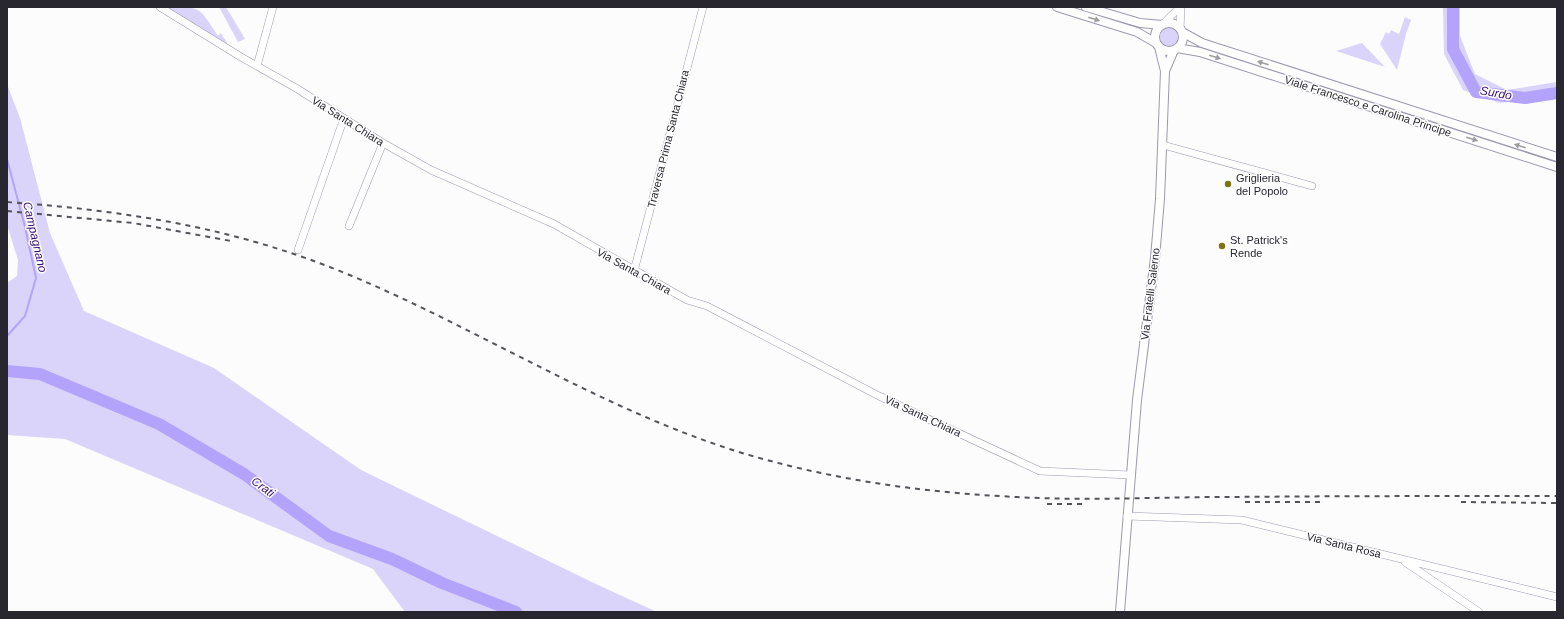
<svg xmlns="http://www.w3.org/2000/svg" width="1564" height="619" font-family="Arial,sans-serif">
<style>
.green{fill:#dad4fb}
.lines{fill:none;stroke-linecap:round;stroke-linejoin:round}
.stream{stroke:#b4a3fa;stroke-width:2}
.river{stroke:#b4a3fa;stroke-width:12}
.minor-casing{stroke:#9c99af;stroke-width:8}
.tertiary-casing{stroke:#9c99af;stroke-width:10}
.minor{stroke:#fff;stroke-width:7}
.tertiary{stroke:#fff;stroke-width:8}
.rail{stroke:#54535a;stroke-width:2;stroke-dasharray:5 5;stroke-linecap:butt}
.oneway{fill:#9e9da1}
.poi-dot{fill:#817213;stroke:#fff;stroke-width:1.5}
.labels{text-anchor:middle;stroke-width:3;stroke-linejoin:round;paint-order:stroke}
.street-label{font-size:11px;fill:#28262f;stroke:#fff}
.poi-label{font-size:11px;fill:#28262f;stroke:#fff;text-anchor:start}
.water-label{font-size:12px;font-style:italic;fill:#370f74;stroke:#fff}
</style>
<rect width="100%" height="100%" fill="#fcfcfc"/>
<path class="green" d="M165,7C201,7 198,5 218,36L221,33L227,43L223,44Z
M219,7H226L245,39L238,42Z
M1443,7H1460V36L1475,74L1507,90L1557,82V96L1500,103L1463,90L1444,54Z
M1405,17L1411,20L1406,34L1397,70L1380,44L1386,32L1389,34L1391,30L1399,34Z
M1160 37a10 10 0 1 1 20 0a10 10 0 1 1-20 0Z
M1362,43L1385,67L1336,51Z
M7,84L20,118L50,233L84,311L214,368L361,470L598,585L657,612H405L373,569L65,439L7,435V283L17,276L18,260L7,225Z"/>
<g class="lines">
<path class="stream" d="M7,159L25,227L36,278L25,316L7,336
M7,368L15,372"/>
<path class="river" d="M1453,7V49L1476,92L1525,98L1557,93
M7,371L40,374L159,424L244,474L329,536L392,559L442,583L516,612"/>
<g class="minor-casing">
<path id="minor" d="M160,7L241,57L296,88L383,143L431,170L554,224L687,300L707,306L879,396L1040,471L1130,475
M1162,25L1180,7
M1180,29L1181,7
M257,66L273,7
M1163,145L1312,186
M349,226L383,143
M298,250L344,118
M634,271L703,7
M1127,516L1242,520L1557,597
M1405,562L1479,612"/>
</g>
<g class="tertiary-casing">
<path id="tertiary" d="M1057,7L1137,32L1156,43
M1086,7L1140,23L1162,25
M1155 37a14 14 0 1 1 28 0a14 14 0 1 1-28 0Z
M1182,32L1202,43L1557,157
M1177,48L1200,52L1557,167
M1165,71L1174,50
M1120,612L1137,400L1155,258L1160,199L1165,71L1159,47"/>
</g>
<use href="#minor" class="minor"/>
<use href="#tertiary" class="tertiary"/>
<path class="rail" d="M7,202C129,211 238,228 352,276C490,334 617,419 763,459C847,482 931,493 1017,497C1087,501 1157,497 1227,497C1337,496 1447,496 1557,496
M7,211L133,223L231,241
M1245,502H1325
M1461,502L1557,503
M1047,504H1087"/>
</g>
<defs><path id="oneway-solid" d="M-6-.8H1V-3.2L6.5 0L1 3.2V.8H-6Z"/></defs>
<g class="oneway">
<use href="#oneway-solid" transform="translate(1094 19) rotate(18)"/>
<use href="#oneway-solid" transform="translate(1215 57) rotate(18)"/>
<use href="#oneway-solid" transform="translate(1263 63) rotate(-162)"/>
<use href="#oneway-solid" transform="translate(1472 139) rotate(18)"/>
<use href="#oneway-solid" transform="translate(1520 146) rotate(-162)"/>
</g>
<g class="poi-dot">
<circle cx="1228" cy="184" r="4"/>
<circle cx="1222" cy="246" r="4"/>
</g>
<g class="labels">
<g class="street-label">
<text transform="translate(1368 106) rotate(18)" y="4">Viale Francesco e Carolina Principe</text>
<text transform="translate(348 121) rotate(32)" y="4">Via Santa Chiara</text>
<text transform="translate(668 139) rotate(-76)" y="4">Traversa Prima Santa Chiara</text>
<text transform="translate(634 271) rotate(29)" y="4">Via Santa Chiara</text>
<text transform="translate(1150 294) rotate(-83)" y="4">Via Fratelli Salerno</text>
<text transform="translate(923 416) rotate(25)" y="4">Via Santa Chiara</text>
<text transform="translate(1344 545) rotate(14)" y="4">Via Santa Rosa</text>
</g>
<g class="poi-label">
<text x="1236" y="182">Griglieria<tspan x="1236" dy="13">del Popolo</tspan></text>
<text x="1230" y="244">St. Patrick's<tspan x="1230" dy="13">Rende</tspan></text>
</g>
<g class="water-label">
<text transform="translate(1496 93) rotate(10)" y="4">Surdo</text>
<text transform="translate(35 237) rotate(77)" y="4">Campagnano</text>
<text transform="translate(263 487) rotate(36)" y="4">Crati</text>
</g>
</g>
<rect width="1564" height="619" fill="none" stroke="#28262f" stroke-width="16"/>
</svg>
